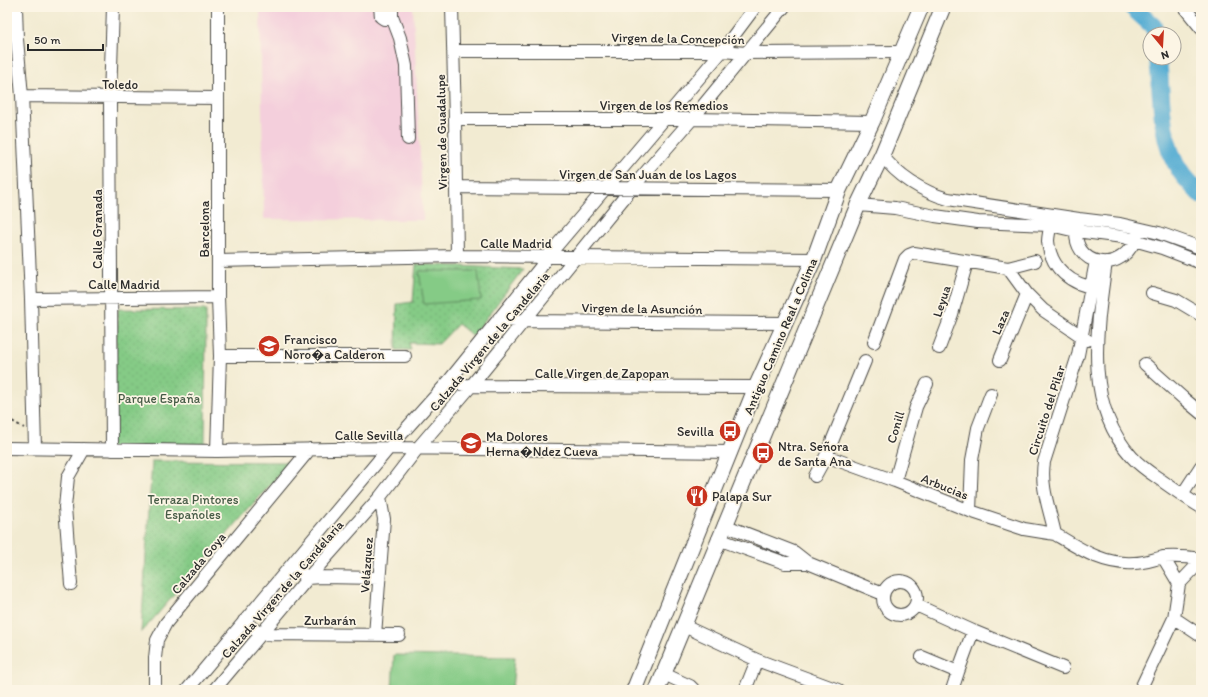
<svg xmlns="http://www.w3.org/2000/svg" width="1208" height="697" font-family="Itim,sans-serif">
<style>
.built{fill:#f4cfdc}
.park{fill:url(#park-dots);stroke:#587b58}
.pitch{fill:#85cb86;stroke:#587b58}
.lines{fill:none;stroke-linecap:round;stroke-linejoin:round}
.river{stroke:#56add3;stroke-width:18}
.minor-casing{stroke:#494844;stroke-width:14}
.major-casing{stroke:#494844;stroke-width:17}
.path{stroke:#494844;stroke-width:2;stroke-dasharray:3 3;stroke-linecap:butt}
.minor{stroke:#fff;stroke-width:12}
.major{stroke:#fff;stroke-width:15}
.labels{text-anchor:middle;stroke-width:3.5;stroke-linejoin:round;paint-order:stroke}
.street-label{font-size:13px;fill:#2b2b2b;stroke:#fcf5e5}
.poi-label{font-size:13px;fill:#2b2b2b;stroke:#fcf5e5;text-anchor:start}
.park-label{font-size:13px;fill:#465b46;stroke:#fcf5e5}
</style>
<defs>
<pattern id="park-dots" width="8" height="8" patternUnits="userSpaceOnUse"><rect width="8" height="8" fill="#85cb86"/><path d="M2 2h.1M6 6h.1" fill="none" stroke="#73ae74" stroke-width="1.8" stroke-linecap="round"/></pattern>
</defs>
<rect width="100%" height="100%" fill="#fcf5e5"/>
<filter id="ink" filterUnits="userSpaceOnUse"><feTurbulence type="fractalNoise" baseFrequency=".025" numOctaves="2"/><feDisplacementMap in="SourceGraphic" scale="8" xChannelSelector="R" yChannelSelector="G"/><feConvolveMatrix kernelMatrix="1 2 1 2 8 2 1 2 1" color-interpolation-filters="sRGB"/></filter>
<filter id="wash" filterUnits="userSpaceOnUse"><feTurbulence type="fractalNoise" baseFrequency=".012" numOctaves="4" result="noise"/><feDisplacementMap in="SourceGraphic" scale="16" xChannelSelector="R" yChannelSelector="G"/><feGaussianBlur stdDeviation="0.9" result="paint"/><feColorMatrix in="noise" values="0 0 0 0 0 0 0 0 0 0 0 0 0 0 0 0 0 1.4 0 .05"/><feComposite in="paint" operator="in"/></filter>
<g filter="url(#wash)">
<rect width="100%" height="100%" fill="#f2ebd2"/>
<path class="built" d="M260,7H413L423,220L264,219Z"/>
<path class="park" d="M416,264L523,269L473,336L458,324L439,344L409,343L411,350H396L397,304L413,302Z
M118,309L206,310L205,450L110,448Z
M152,461L290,462L141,633Z"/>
<path class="pitch" d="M419,271H478L481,300L424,304Z
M394,655L515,657L512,690H392Z"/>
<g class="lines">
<path class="river" d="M1132,7L1153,26L1156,34
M1158,58C1162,93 1159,138 1179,169C1185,179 1194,187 1201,195"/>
</g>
</g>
<g filter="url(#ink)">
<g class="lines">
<g class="minor-casing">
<path id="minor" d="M16,7L17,39L22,96L31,299L35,448
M380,7L381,17L384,19H390L392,17
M392,7V17L400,38L406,66L408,139
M452,7L455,119L457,256
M1184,7L1201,28
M453,51H722L746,53L902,52
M22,96L217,98
M455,119H692L872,122
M882,155C897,176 923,192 948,199L1079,219L1120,224L1159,233L1201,248
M456,187L839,190
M858,205L895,208L935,216L978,222L1050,225L1076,231L1123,237L1162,248L1201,263
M1050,225C1050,230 1048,236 1048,241C1050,268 1072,286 1098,288
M1077,225C1068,266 1125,279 1137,233
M218,261L457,256L814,259
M1096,261L1078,355L1044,462C1040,487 1050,510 1055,534C1080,549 1103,565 1134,563C1144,563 1154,559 1164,557C1177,556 1189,557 1201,559
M1106,262C1097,328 1083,403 1132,457C1139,465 1149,472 1158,478C1172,488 1186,498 1201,507
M1008,268L1027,294L1043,310L1087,340
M1152,293L1176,300L1201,315
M31,299L218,297
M499,318L524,321L784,323
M874,342L905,259L909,255L914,253L1008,268L1035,261
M939,348L952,314L967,262
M220,356H405
M1000,360L1027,294
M1145,364L1183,398L1201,413
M448,382L471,386L756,387
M7,448L217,451L389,448L731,452
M112,450L110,98L113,7
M217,451L220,356L218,297V7
M826,456L895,481L970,511L1024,529L1055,534
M815,476L826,456L865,361
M895,481L916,407L927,384
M1182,495L1201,466
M970,511L972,460L978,428L991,394
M724,525L794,552L808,563L883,594
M718,539L785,563H808
M1163,557L1179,584
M292,565L308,578L322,577L379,578
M883 598a17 17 0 1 1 34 0a17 17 0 1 1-34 0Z
M71,584L65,507L68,477L84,449
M916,605L973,631L1063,668
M1174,618L1201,636
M244,621L260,634L399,635
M684,626L757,660L838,690
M375,635L384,519L380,497
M922,657L958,672
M664,674L690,686L694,690
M155,690V658L157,640L166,623L310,449
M187,690L389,448L448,382L540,268L547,257L722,51L755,7
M214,690L308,578L380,497L417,449L471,386L632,188L692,119L784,7
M745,690L757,660
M952,690L958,672L973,631
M1140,690L1174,618L1179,584L1201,561"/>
</g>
<g class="major-casing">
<path id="major" d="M634,690L756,387L814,259L839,190L872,122L921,7
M657,690L858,205L882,155L943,7"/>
</g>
<path class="path" d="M7,418L24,428"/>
<use href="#minor" class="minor"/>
<use href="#major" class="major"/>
</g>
</g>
<defs>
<g id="school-disc" transform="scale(1.15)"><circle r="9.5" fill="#c8321e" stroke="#fcf5e5"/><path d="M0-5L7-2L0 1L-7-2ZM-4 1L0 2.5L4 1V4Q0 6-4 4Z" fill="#fff"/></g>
<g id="bus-disc" transform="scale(1.15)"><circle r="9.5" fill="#c8321e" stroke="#fcf5e5"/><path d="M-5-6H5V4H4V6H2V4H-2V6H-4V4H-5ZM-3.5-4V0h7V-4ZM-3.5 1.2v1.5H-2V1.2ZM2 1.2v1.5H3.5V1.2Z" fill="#fff"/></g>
<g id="restaurant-disc" transform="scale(1.15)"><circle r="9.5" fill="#c8321e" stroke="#fcf5e5"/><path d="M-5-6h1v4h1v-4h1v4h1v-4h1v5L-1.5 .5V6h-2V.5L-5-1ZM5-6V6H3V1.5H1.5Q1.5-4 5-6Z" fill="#fff"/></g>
</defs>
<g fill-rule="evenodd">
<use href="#school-disc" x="269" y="346"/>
<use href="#bus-disc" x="730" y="431"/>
<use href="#school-disc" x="471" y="443"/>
<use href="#bus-disc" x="763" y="453"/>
<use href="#restaurant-disc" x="697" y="496"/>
</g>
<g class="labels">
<g class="street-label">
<text transform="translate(678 38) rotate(1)" y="5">Virgen de la Concepción</text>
<text x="120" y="89">Toledo</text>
<text x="664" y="110">Virgen de los Remedios</text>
<text transform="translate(441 132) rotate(-91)" y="5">Virgen de Guadalupe</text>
<text x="648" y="179">Virgen de San Juan de los Lagos</text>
<text transform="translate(97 229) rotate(-90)" y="5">Calle Granada</text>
<text transform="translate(204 229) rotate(-90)" y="5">Barcelona</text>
<text x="516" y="248">Calle Madrid</text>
<text x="124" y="289">Calle Madrid</text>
<text transform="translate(941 301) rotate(-72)" y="5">Leyua</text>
<text transform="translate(642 308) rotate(1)" y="5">Virgen de la Asunción</text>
<text transform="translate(1000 322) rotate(-67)" y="5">Laza</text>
<text transform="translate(780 336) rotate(-67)" y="5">Antiguo Camino Real a Colima</text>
<text transform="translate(489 341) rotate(-50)" y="5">Calzada Virgen de la Candelaria</text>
<text x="602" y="378">Calle Virgen de Zapopan</text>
<text transform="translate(1046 410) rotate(-72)" y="5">Circuito del Pilar</text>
<text transform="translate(895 427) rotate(-73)" y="5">Conill</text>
<text x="369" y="440">Calle Sevilla</text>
<text transform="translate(945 486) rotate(22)" y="5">Arbucias</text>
<text transform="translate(198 563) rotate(-50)" y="5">Calzada Goya</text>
<text transform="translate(366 565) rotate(-86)" y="5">Velázquez</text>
<text transform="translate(282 589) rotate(-49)" y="5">Calzada Virgen de la Candelaria</text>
<text x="330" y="625">Zurbarán</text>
</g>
<g class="poi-label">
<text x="284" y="344">Francisco<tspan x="284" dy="15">Noro�a Calderon</tspan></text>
<text x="714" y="436" text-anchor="end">Sevilla</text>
<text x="486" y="441">Ma Dolores<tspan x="486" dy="15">Herna�Ndez Cueva</tspan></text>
<text x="778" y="451">Ntra. Señora<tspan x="778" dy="15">de Santa Ana</tspan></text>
<text x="712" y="501">Palapa Sur</text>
</g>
<g class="park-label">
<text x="159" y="403">Parque España</text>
<text x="193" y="504">Terraza Pintores<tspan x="193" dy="15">Españoles</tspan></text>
</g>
</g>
<rect width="1208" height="697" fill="none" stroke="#fcf5e5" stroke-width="24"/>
<g transform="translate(1162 46) rotate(162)"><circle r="19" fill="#fcf5e5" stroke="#a8a49b"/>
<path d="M0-3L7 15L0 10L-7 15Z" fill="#c8321e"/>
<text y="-6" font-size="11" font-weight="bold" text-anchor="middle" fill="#2b2b2b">N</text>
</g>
<path d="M28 44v6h75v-6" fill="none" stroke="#2b2b2b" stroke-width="2"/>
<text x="34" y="44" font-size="12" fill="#2b2b2b" stroke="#fcf5e5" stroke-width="3" paint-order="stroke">50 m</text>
</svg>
